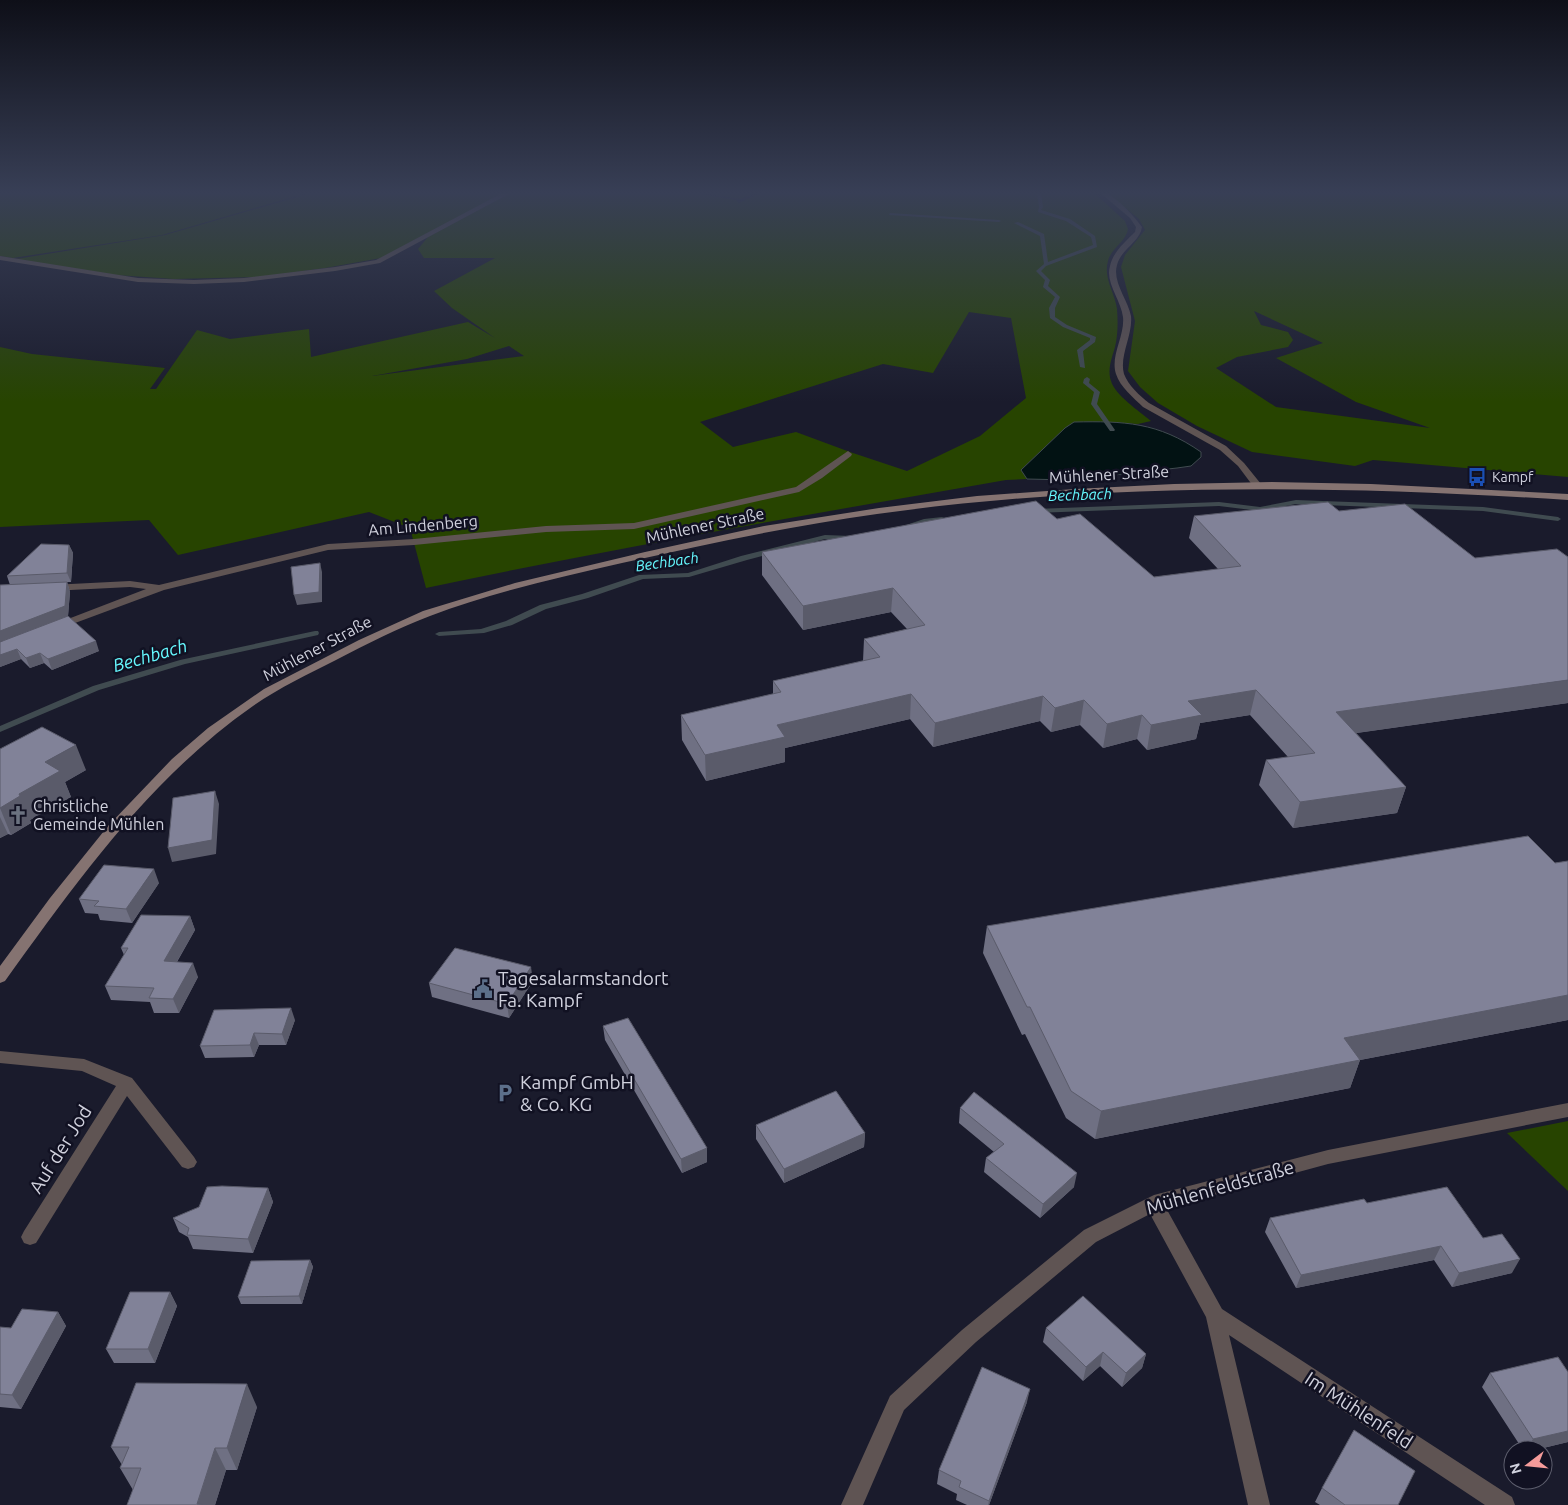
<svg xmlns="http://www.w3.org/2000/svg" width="1568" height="1505" font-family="Ubuntu,sans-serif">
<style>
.green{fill:#274400;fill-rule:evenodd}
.water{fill:#021213;stroke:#404b50}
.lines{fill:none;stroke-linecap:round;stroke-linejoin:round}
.stream{fill:#404b50;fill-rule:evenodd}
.street{fill:#5f5453;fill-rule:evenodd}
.secondary{fill:#857371;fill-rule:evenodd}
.wall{fill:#6f7083}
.shaded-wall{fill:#5a5b6a}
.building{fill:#818298;stroke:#5a5b6a}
.labels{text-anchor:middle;stroke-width:5;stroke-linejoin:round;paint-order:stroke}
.far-poi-label{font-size:14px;fill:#d0d1dd;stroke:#112;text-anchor:start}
.far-water-label{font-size:15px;font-style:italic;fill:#66f9ff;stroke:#112}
.street-label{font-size:16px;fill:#d0d1dd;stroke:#112}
.poi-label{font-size:16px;fill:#d0d1dd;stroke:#112;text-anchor:start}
.water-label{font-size:18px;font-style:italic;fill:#66f9ff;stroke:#112}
.near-poi-label{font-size:19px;fill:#d0d1dd;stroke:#112;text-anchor:start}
.near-street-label{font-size:19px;fill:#d0d1dd;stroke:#112}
</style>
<rect width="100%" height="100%" fill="#1a1b2c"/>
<path class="green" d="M3,191H314L162,235L13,258L0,256V192Z
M318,191H507L381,258L325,268L259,277L174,279L116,275L16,259L165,235Z
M514,191H683L736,200L739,203L764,191H1092L1125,221L1128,229C1126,242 1111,248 1108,261C1103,278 1115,293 1117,309C1118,321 1118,335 1115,347C1112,358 1107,369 1111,381C1115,395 1139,411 1151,421L1138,424L1106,422L1074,423L1065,428L1022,469L1027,479L1006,480C813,514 619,547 426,588L410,528L369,512L178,555L149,520L0,527V347L32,354L165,368L150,389H156L197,330L230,339L309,329L311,357L468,322L495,338L452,308L434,291L495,258H424L418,249L428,237ZM969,312L1011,318L1026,398L980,436L907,471L850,452L796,432L733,447L700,422L883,364L933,373ZM509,346L524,356L372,376L467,359Z
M691,191H760L740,199Z
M1105,191H1568V477L1373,460L1355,466L1252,452L1197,426L1158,403L1140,387L1128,371L1135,321L1121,267L1125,255L1145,230L1139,219ZM1254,311L1323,343L1276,358L1356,402L1430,428L1276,407L1216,368L1237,357L1288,347L1293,340L1288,332L1261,325Z
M1568,1121V1191L1507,1133Z"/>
<path class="water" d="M1074,422C1124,421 1158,422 1201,452V457L1191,466L1177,468L1069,480L1027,479L1021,470L1065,428Z"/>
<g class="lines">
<path class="stream" d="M1039,191H1044L1041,193L1043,207L1041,210L1070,219L1095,236L1097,247L1046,266L1041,271L1050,280L1048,286L1060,297L1055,308V317L1067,325L1096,337L1095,342L1083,351L1085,368L1080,367L1077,350L1090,340V338L1063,327L1050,318L1049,308L1055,297L1043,287L1045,280L1036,271L1044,264L1040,236L1014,223L1018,222L1044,234L1048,262L1093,245L1091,237L1066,221L1038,212L1039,207L1037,193Z
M890,213L999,220L1001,221L999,222L889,215Z
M1087,377L1090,379L1089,383L1100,392L1097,404L1115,430L1114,431H1110L1091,404L1094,392L1083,383L1084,379Z
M1296,500L1483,507L1558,517L1561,519L1558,521L1483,511L1296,504L1260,511L1219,506L1035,513L1032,511L1035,509L1219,502L1260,507Z
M942,517L944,518V520L924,523L906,528L903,526L924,519Z
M825,535L852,536L855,538L852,540L825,539L747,560L689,577L643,579L588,598L546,609L512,625L484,633L439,636L435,634L439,632L481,629L506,621L540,605L582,594L639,575L688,573L741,556Z
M315,631H318L319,633L318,635L185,664L99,690L0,732V726L93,686L180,660Z"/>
<path class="street" d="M506,191H514L380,263L335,271L244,282L194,284L138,282L0,260V256L138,278L194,280L244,278L335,267L376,260Z
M1098,191C1112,191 1134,216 1142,227C1140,242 1121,249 1117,265C1112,282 1128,300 1131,316C1133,335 1119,356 1124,374C1128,385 1140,396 1149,403L1226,446L1244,463L1261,484L1259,486H1253L1238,466L1220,450L1143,407C1134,398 1120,387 1116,374C1110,356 1125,336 1123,317C1121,300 1105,283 1110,266C1113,252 1125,242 1135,232L1136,227L1130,218Z
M848,451L852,454L851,456L822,478L799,492L634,529L546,532L414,545L328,550L164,590L59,629L54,626L55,624L146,589L130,587L51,591L46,588L51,585L130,581L159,585L328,544L414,539L546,526L634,523L796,487Z
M0,1051L84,1059L132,1078L194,1157L197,1162L194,1167L188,1169L182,1167L127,1096L36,1243L30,1245L24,1243L21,1237L24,1231L116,1086L82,1071L0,1063Z
M1568,1103V1117L1328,1164L1166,1208L1222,1309L1512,1497L1515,1505H1485L1229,1335L1270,1505H1248L1206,1317L1150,1214L1096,1242L976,1342L904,1410L863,1505H841L890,1396L962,1330L1084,1230L1154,1195L1328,1150Z"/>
<path class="secondary" d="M1272,482L1371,484L1568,494V500C1338,485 1106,482 877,514C791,526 707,544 622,563C558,578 492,592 430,616C398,628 367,644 336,660C308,674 279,688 253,706C150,778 78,880 5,981L0,983V966L50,898L108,826L172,759L208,728L264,689L359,640L423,611L515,583L645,552L764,526L879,508L977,496L1075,489L1174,484Z"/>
</g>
<path class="wall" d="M1194,516L1568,703L1356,733L1406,787L1397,813L1293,828L1259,785L1266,760L1288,757L1250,715L1200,723L1196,739L1147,750L1137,739L1103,748L1080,725L1051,732L1040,721L933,747L910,719L785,748V762L706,781L682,740L681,715L773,694V681L863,661L864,639L907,629L891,612L803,630L762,575V552L1057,519L1154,577L1218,569L1189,538Z
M69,545L73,553L71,582H67L70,592L68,616L99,651L52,670L44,663L30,668L21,659L0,667L10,585L7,576Z
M0,749L86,770L65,782L71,797L30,820L31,823L11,835L8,834L0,838Z
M1568,861V1020L1360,1060L1350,1088L1095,1139L1066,1118L1025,1034L1022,1035L983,953L987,926L1555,863Z
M159,883L132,923L100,920L98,914L85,913L79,899Z
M190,916L195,930L177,962L198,977L179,1013H154L150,1002L111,1000L105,986L124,955L121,948Z
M533,981L509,1018L432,997L429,983Z
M295,1020L286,1045H259L254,1057L205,1058L200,1046Z
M603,1026L707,1148V1162L682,1173L605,1040Z
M960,1108L1074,1187L1040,1218L984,1172L986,1158L994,1152L959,1123Z
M756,1125L865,1133L864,1147L784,1183L756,1139Z
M268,1188L273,1202L253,1253L193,1249L188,1237L179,1232L173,1218Z
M1367,1203L1483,1238L1512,1273L1452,1287L1434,1260L1296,1288L1265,1232L1270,1218Z
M310,1260L313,1267L302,1304H241L238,1297Z
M170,1292L177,1306L155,1363H114L106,1349Z
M58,1312L66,1326L21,1409L0,1407V1327L11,1328Z
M1046,1328L1146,1354L1142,1368L1122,1387L1100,1366L1083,1381L1043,1342Z
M1568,1372V1442L1535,1450H1523L1482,1387L1490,1373Z
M1027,1402L989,1505H967L956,1500L957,1494L937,1484L939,1470Z
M257,1407L237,1470H226L215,1505H127L133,1490L120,1468L122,1465L111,1447Z
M1322,1488L1398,1505H1320L1315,1502Z"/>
<path class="shaded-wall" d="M69,545L73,553L71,582L67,573Z
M320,563L322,572V602L297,605L294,595Z
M67,582L70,592L68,616L0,642V631Z
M893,588L891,612L803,630V606Z
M96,641L99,651L52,670L48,659Z
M17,649L21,659L0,667V655Z
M40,653L44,663L30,668L26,658Z
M1568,680V703L1329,737L1336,712Z
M1256,690L1250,715L1200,723L1196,739L1147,750L1151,725L1188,701Z
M911,694L910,719L785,748V762L706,781L705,755L777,725Z
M1043,696L1040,721L933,747L935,723Z
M1084,700L1080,725L1051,732L1055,708Z
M1142,715L1137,739L1103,748L1107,724Z
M76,745L86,770L65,782L71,797L30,820L31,823L11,835L0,808L19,794L45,762Z
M1406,787L1397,813L1293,828L1300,802Z
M215,791L219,804L216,854L172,862L168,848Z
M0,817L8,834L0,838Z
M154,869L159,883L132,923L126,909Z
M190,916L195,930L169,975L164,961Z
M193,963L198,977L179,1013L173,999Z
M531,967L533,981L509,1018L507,1004Z
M1568,995V1020L1334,1065L1344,1038Z
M291,1008L295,1020L286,1045L282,1034Z
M254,1033L259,1045L254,1057L250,1045Z
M1360,1060L1350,1088L1095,1139L1101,1111Z
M865,1133L864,1147L784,1183V1169Z
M707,1148V1162L682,1173L681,1159Z
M1077,1173L1074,1187L1040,1218L1043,1204Z
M268,1188L273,1202L253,1253L248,1239Z
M1441,1246L1434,1260L1296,1288L1301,1275Z
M1520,1259L1512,1273L1452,1287L1459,1273Z
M310,1260L313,1267L302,1304L299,1296Z
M170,1292L177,1306L155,1363L148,1349Z
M58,1312L66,1326L21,1409L12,1395Z
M1103,1352L1100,1366L1083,1381L1086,1367Z
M1146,1354L1142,1368L1122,1387L1126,1373Z
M247,1384L257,1407L237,1470L227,1448Z
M1030,1389L1027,1402L989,1505H988L989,1501Z
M1568,1431V1442L1535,1450H1526L1533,1439Z
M215,1448L226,1470L215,1505H197Z"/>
<path class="building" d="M1036,501L1057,519L1080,514L1154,577L1241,566L1194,516L1328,502L1339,511L1405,504L1475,558L1557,549L1568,557V680L1336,712L1406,787L1300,802L1266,760L1315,753L1256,690L1188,701L1202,715L1151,725L1142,715L1107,724L1084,700L1055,708L1043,696L935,723L911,694L777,725L785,737L705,755L681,715L781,692L773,681L880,657L864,639L925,625L893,588L803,606L762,552Z
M41,544L69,545L67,573L7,576Z
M320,563L319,592L294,595L291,567Z
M67,582L65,606L0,631V585Z
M68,616L96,641L48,659L40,653L26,658L17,649L0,655V642Z
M42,727L76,745L45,762L60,771L19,794L20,796L0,808V749Z
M215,791L212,840L168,848L173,798Z
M1528,836L1555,863L1568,861V995L1344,1038L1360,1060L1101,1111L1071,1091L1030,1007H1027L987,926Z
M104,865L154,869L126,909L94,906L99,901L79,899Z
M141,915L190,916L164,961L193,963L173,999L149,998L154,988L105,986L128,948H121Z
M455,948L531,967L507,1004L429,983Z
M291,1008L282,1034L254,1033L250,1045L200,1046L214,1010Z
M628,1018L707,1148L681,1159L603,1026Z
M836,1091L865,1133L784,1169L756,1125Z
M974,1092L1077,1173L1043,1204L986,1158L1004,1144L960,1108Z
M222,1186L268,1188L248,1239L187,1235L189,1228L173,1218L199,1207L207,1187Z
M1447,1187L1483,1238L1502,1234L1520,1259L1459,1273L1441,1246L1301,1275L1270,1218L1364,1199L1367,1203Z
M310,1260L299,1296L238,1297L251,1261Z
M130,1292H170L148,1349H106Z
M1083,1296L1146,1354L1126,1373L1103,1352L1086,1367L1046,1328Z
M22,1309L58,1312L12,1395L0,1394V1327L11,1328Z
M1558,1357L1568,1372V1431L1533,1439L1490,1373Z
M982,1367L1030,1389L989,1501L959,1487L961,1481L939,1470Z
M136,1383L247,1384L227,1448H215L197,1504L207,1505H127L141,1468H120L129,1447H111Z
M1354,1430L1415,1471L1398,1505H1345L1322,1488Z"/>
<linearGradient id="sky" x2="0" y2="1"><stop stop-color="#0e0f18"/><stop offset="0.48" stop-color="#383f56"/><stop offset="1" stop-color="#383f56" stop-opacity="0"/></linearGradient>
<rect width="1568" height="402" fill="url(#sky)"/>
<defs>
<g id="bus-bare" transform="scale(1.5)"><path d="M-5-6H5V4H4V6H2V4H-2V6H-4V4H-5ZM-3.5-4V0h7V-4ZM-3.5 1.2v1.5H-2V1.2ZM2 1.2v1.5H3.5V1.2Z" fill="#1a4fb4" stroke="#112" stroke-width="2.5" paint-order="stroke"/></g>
<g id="church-bare" transform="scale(1.5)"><path d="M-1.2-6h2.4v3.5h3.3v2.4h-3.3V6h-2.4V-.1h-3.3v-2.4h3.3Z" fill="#6b7280" stroke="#112" stroke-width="2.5" paint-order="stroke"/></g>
<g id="civic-bare" transform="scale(1.5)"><path d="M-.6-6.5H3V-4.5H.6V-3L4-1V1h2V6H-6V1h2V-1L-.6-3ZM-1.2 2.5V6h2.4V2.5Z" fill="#5c6f8a" stroke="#112" stroke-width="2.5" paint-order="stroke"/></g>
<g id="parking-bare" transform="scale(1.5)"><path d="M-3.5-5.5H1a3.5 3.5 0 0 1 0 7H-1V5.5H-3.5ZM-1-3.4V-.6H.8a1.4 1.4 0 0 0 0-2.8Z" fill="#5c6f8a" stroke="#112" stroke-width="2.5" paint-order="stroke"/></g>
</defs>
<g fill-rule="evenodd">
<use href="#bus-bare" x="1477" y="477"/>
<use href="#church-bare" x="18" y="815"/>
<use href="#civic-bare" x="483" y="989"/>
<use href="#parking-bare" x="505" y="1093"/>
</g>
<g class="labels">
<g class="far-poi-label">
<text x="1492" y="482">Kampf</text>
</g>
<g class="far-water-label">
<text transform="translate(1080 495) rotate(-2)" y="5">Bechbach</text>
<text transform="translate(667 562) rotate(-8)" y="5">Bechbach</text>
</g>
<g class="street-label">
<text transform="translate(1109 474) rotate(-3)" y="6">Mühlener Straße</text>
<text transform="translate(423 525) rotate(-5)" y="6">Am Lindenberg</text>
<text transform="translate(705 525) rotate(-12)" y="6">Mühlener Straße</text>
<text transform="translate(317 648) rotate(-28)" y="6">Mühlener Straße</text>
</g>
<g class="poi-label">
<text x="33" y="812">Christliche<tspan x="33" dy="18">Gemeinde Mühlen</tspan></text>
</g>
<g class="water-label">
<text transform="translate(150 656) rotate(-16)" y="6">Bechbach</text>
</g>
<g class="near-poi-label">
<text x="498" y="985">Tagesalarmstandort<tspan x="498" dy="22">Fa. Kampf</tspan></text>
<text x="520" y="1089">Kampf GmbH<tspan x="520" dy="22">&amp; Co. KG</tspan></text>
</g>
<g class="near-street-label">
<text transform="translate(60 1149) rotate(-58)" y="7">Auf der Jod</text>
<text transform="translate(1220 1187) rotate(-16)" y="7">Mühlenfeldstraße</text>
<text transform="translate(1359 1410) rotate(33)" y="7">Im Mühlenfeld</text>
</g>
</g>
<g transform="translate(1528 1465) rotate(254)"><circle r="24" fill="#111122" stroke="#5d5e6d"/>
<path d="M0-4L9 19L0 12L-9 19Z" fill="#f59b9a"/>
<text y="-8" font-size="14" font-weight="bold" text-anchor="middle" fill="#d0d1dd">N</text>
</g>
</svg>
